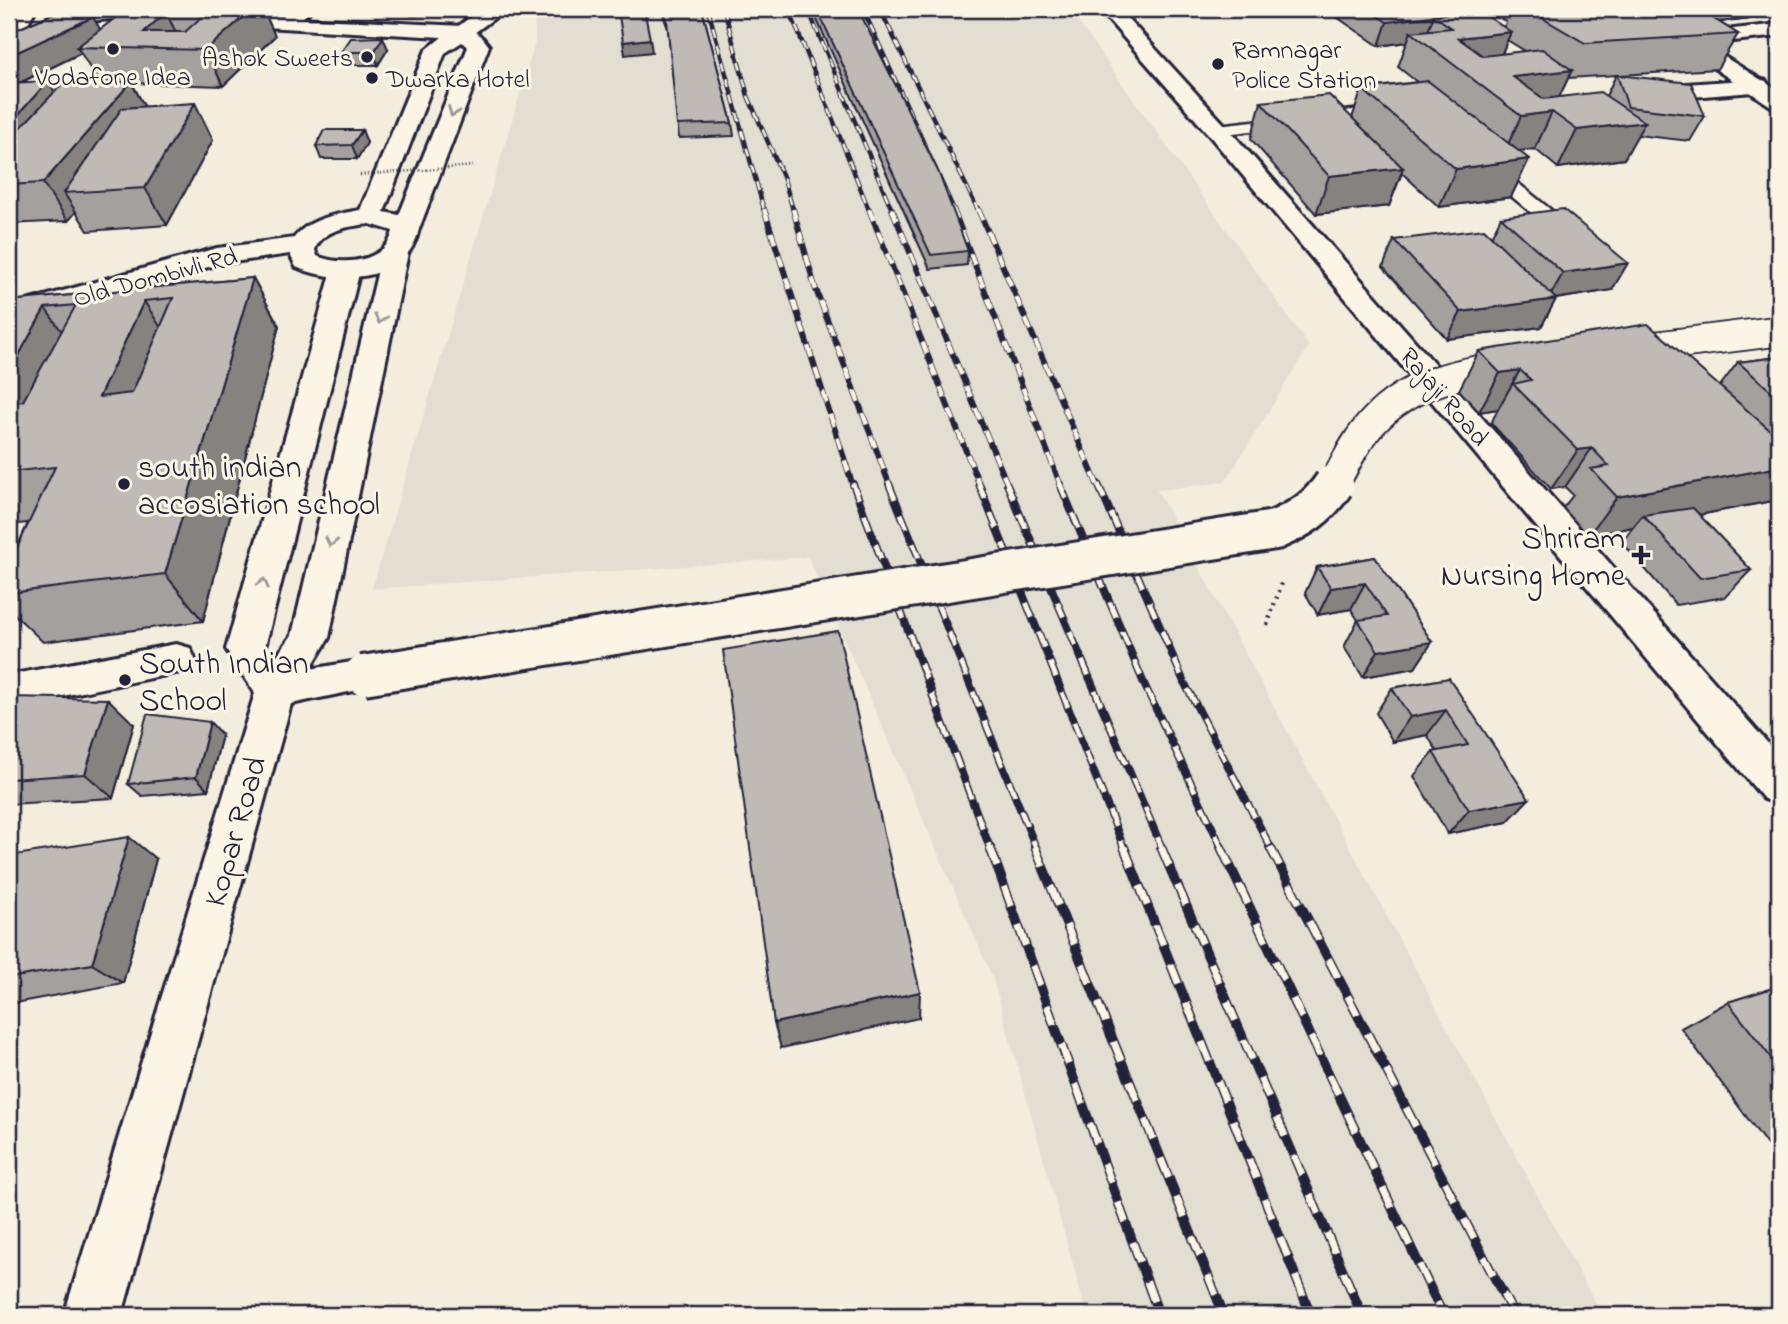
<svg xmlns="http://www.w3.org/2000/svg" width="1788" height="1324" font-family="'Indie Flower',sans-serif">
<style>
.built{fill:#e3ded2}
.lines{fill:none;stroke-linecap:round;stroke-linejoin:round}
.service-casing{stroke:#22223b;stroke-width:5}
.minor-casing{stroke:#22223b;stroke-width:6}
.tertiary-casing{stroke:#22223b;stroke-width:6}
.secondary-casing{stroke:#22223b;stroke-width:6}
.path-far1{stroke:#22223b;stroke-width:2.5;stroke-dasharray:1 2.5;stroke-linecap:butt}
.path{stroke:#22223b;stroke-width:4.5;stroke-dasharray:2 5;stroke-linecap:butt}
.service{fill:#fcf5e5;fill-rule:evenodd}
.minor{fill:#fcf5e5;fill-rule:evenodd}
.tertiary{fill:#fcf5e5;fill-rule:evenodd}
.secondary{fill:#fcf5e5;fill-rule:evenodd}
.rail-far3-casing{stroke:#22223b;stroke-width:4.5}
.rail-far2-casing{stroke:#22223b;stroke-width:6}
.rail-far1-casing{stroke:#22223b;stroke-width:8}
.rail-casing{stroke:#22223b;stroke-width:10}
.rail-far3{stroke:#fcf5e5;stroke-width:2.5;stroke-dasharray:9;stroke-linecap:butt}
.rail-far2{stroke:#fcf5e5;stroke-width:4.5;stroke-dasharray:12;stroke-linecap:butt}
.rail-far1{stroke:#fcf5e5;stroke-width:5;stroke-dasharray:16;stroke-linecap:butt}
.rail{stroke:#fcf5e5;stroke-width:7;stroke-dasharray:21;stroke-linecap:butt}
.tertiary-bridge-far1-casing{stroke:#22223b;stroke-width:33;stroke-linecap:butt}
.tertiary-bridge-casing{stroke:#22223b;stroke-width:44;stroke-linecap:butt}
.path-bridge{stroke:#22223b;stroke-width:2.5;stroke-dasharray:1 2.5;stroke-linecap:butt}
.tertiary-bridge-far1{stroke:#fcf5e5;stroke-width:29}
.tertiary-bridge{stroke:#fcf5e5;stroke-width:38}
.wall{fill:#a4a09d;stroke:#22223b;stroke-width:2;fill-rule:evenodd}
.shaded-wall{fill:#86827f;stroke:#22223b;stroke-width:2}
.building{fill:#bfbab6;stroke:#22223b;stroke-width:2;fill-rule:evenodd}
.oneway{stroke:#9a9698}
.poi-dot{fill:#22223b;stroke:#fcf5e5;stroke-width:2.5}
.labels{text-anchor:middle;stroke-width:6;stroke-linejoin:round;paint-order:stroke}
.far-poi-label{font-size:26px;fill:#22223b;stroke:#fcf5e5;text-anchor:start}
.far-street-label{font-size:26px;fill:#22223b;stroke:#fcf5e5}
.poi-label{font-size:32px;fill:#22223b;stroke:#fcf5e5;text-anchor:start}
.street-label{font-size:32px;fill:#22223b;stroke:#fcf5e5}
</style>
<rect width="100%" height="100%" fill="#f3edde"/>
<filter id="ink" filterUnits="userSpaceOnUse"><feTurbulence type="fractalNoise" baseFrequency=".0143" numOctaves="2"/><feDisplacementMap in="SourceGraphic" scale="14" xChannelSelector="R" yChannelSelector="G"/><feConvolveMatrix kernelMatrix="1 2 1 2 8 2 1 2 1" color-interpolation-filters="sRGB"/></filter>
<g filter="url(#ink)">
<path class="built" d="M534,9H1069L1309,346L1225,482L1157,490L1602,1315H1087L993,979L808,557L372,589L535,43Z"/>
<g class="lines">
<g class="service-casing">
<path id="service" d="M1390,106L1398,111L1396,114L1217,135L1209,130L1217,125Z
M1486,161L1492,162L1578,232L1581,236L1578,240H1564L1480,170L1477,166L1480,162Z"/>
</g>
<g class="minor-casing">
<path id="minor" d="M16,9H36L18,40L9,42V22Z
M291,9H312L294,26H280L277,22Z
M1099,9H1119L1225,125L1779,756V804L1764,799L1209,135Z
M1779,24V36L1688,46L1681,44L1678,40L1681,36L1688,34Z
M1758,79L1766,81L1769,86L1766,91L1642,101L1634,99L1631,94L1634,89L1642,87Z
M176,644L190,648L195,659L190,670L9,707V675Z"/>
</g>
<g class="tertiary-casing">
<path id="tertiary" d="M481,9H501V13L470,36H456L453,32L456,28Z
M1625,9H1648L1779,91V108L1771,106Z
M302,237L311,239L315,245L311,251L219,264L9,323V306L217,248Z
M395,245L404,247L408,253L329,638L310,669L363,660L377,664L382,675L377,686L291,704L122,1315H64L255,693L226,649L332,270L336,264L346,262L356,264L360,270L265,647L274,660L292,635L382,253L386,247Z"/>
</g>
<g class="secondary-casing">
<path id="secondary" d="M217,14L463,26C473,28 483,37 489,46L419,229C408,283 337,285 296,267L288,250C298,220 332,215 360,210L426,50L442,37L210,24L207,20L210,16ZM462,42L468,47L399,215L384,212L445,53ZM370,224L393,231C386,262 343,267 317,256L315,250C321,229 352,226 370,224Z
M157,18L164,20L167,24L164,28L9,43V31Z"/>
</g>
<path class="path-far1" d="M756,9L757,12
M911,15L959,9"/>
<path class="path" d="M1267,625L1283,580"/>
<use href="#service" class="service"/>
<use href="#minor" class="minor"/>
<use href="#tertiary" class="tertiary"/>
<use href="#secondary" class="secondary"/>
<g class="rail-far3-casing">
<path id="rail-far3" d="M708,9L764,210
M724,9L748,96L784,179L793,210
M789,9L869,210
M808,9L892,210
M863,9L954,210
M880,9L978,210"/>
</g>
<g class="rail-far2-casing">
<path id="rail-far2" d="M764,209L853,486
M793,209L815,287L890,486
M869,209L980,486
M892,209L1008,486
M953,209L1061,486
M978,209L1098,486"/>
</g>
<g class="rail-far1-casing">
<path id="rail-far1" d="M853,484L990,848
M889,484L1036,848
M979,484L1124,848
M1007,484L1162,848
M1060,484L1145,686L1222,848
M1098,484L1184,682L1271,848"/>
</g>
<g class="rail-casing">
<path id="rail" d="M990,847L1159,1315
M1035,847L1224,1315
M1124,847L1311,1315
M1161,847L1362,1315
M1221,847L1443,1315
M1270,847L1514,1315"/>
</g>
<use href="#rail-far3" class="rail-far3"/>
<use href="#rail-far2" class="rail-far2"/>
<use href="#rail-far1" class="rail-far1"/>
<use href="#rail" class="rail"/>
<g class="tertiary-bridge-far1-casing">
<path id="tertiary-bridge-far1" d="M1618,351L1779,331
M1333,486C1345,464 1356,440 1373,422C1411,380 1467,371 1520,364"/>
</g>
<g class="tertiary-bridge-casing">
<path id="tertiary-bridge" d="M363,675L1275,530C1301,519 1318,508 1334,484"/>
</g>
<path class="path-bridge" d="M360,175L474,166"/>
<use href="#tertiary-bridge-far1" class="tertiary-bridge-far1"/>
<use href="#tertiary-bridge" class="tertiary-bridge"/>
</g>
<path class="wall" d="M57,9H106L71,12L93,17L100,30L127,9H263L275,36L223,86L132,83L144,106L213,140L167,225L88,231L76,212L68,221L9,224V33L58,11ZM81,53L98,82L54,92L48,81L20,83Z
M661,9H702L732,123L734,136L679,138L668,29Z
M812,9H858L968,251L967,265L930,269Z
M1325,9H1456L1460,12L1504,27L1506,22L1486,9H1774L1770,15L1719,22L1738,34L1717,69L1620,75L1705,116L1690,141L1637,135L1624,159L1558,168L1535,149L1518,151L1529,159L1511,197L1439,207L1402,173L1389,206L1316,214L1251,139L1261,102L1352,118L1362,89L1417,82L1398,67L1407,42L1379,46ZM1507,40L1525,51L1502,54ZM1616,75L1606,96L1559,97L1568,78Z
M388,49L378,65H346L341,52Z
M362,130L367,143L357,159H321L316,146Z
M1501,217L1612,290L1556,299L1541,327L1447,339L1383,267L1394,240L1491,237Z
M253,278L279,326L203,621L43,642L9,609V565L28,523L9,525V301Z
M1479,351L1720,386L1738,362L1779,357V493L1772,501L1699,515L1751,570L1725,597L1676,605L1622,542L1633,527L1588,536L1563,508L1573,495L1565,487L1551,489L1491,423L1498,409L1479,412L1459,390Z
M1375,557L1432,642L1415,668L1363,677L1344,647L1358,620L1351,609L1318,615L1305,593L1317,567Z
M1779,561V577L1771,569Z
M1449,678L1507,822L1448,834L1414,776L1433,752L1437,751L1427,735L1393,742L1376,713L1392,688Z
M9,697L134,724L113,798L9,804Z
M222,735L208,790L142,796L128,784Z
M9,856L156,859L123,983L9,1004Z
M1779,986V1156L1776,1157L1681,1028L1728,1002Z"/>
<path class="shaded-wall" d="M57,9H106L60,14Z
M252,9H263L275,36L223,86L206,50Z
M408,9H479V10L411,16Z
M1702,9H1774L1770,15L1693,26Z
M166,12L183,47L144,32Z
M1434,15L1425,39L1411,32L1407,42L1379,46L1387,22Z
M93,17L107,41L86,47H77L81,53L9,88V56Z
M1511,32L1496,67L1458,38Z
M383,37L388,49L378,65L374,52Z
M650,39L652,52L625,55L623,42Z
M1572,70L1555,106L1514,111L1513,77Z
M48,81L70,117L9,185V125Z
M131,82L151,118L64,193L76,212L68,221L43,183Z
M195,103L213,140L167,225L145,188Z
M1552,112L1535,149L1504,153L1521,116Z
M1645,122L1624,159L1558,168L1577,130Z
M362,130L367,143L357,159L352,145Z
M1529,159L1511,197L1439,207L1456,169Z
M1403,168L1389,206L1316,214L1329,176Z
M1628,263L1612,290L1548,300L1563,273Z
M253,278L279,326L203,621L165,574Z
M1556,299L1541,327L1447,339L1461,312Z
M144,301L175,350L135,445L99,397Z
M45,308L80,357L9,426V373Z
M1520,370L1498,409L1479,412L1500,373Z
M1592,448L1565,487L1551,489L1578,450Z
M1779,467V493L1772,501L1651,524L1643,515L1633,527L1588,536L1617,497Z
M1365,583L1351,609L1318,615L1331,588Z
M1432,642L1415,668L1363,677L1378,651Z
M108,699L134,724L113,798L85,774Z
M1446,710L1427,735L1393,742L1410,717Z
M210,722L222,735L208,790L196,777Z
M1529,799L1507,822L1448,834L1469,810Z
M129,837L156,859L123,983L92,964Z
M920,992L919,1018L781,1048L774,1023Z"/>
<path class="building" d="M127,9H252L206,50L77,47ZM166,12L206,13L185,32H144Z
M618,9H644L650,39L623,42Z
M663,9H702L732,123L677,125L667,20Z
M817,9H858L938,171L968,251L931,255Z
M1367,9H1456L1460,12L1387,22Z
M1527,9H1698L1738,34L1585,43Z
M61,10L93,17L9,56V33Z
M1478,10L1511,32L1458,38L1483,56L1542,49L1572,70L1513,77L1544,99L1600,92L1645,122L1577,130L1552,112L1521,116L1411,32L1451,28L1434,15Z
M383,37L374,52H341L351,38Z
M1617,75L1691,83L1705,116L1628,107Z
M48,81L9,125V83Z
M1428,81L1529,159L1456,169L1362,89Z
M131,82L43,183L9,185V140L62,84Z
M1329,95L1403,168L1329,176L1261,102Z
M195,103L145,188L64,193L122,108Z
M324,130H362L352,145L316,146Z
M1563,209L1628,263L1563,273L1501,217Z
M1484,229L1556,299L1461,312L1394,240Z
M253,278L165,574L9,593V565L55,467L9,472V403L23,401L76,305L45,308L9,373V301ZM173,298L132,393L99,397L144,301Z
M1648,324L1779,438V467L1617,497L1591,469L1609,466L1592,448L1578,450L1513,384L1531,380L1520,370L1500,373L1479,351Z
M1779,357V398L1738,362Z
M1693,508L1751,570L1700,578L1643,515Z
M1375,557L1432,642L1378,651L1358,620L1387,616L1365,583L1331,588L1317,567Z
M838,631L920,992L774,1023L723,650Z
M1449,678L1529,799L1469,810L1433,752L1468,745L1446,710L1410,717L1392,688Z
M9,697L108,699L85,774L9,779Z
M147,714L210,722L196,777L128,784Z
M129,837L92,964L9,978V856Z
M1779,986V1068L1728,1002Z"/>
<defs><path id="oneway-chevron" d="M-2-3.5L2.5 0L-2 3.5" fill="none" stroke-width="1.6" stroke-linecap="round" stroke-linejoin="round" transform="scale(1.75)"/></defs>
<g class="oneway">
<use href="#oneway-chevron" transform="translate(453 112) rotate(112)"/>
<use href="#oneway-chevron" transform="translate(380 319) rotate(102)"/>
<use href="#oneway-chevron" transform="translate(331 542) rotate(102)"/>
<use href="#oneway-chevron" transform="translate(263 583) rotate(-75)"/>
</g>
</g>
<g class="poi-dot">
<circle cx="113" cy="49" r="7"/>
<circle cx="367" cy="57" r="7"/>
<circle cx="1218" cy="64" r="7"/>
<circle cx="372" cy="78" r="7"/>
<circle cx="124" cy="484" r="7"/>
<path d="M1637.5 544.5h7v7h7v7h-7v7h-7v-7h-7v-7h7z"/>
<circle cx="125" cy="680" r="7"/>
</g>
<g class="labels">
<g class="far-poi-label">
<text x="1232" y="58">Ramnagar<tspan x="1232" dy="30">Police Station</tspan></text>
<text x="353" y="66" text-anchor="end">Ashok Sweets</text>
<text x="113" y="85" text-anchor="middle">Vodafone Idea</text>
<text x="386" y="87">Dwarka Hotel</text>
</g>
<g class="far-street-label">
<text transform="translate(155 276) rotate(-15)" y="9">Old Dombivli Rd</text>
<text transform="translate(1445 396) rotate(49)" y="9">Rajaji Road</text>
</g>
<g class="poi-label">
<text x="138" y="477">south indian<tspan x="138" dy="37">accosiation school</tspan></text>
<text x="1625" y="548" text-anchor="end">Shriram<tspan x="1625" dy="37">Nursing Home</tspan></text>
<text x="139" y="673">South Indian<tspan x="139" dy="37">School</tspan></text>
</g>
<g class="street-label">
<text transform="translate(234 831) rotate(-74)" y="11">Kopar Road</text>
</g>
</g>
<rect width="1788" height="1324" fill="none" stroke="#fcf5e5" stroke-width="35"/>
<rect x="18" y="18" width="1753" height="1289" fill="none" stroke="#22223b" stroke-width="2.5" filter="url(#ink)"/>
</svg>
